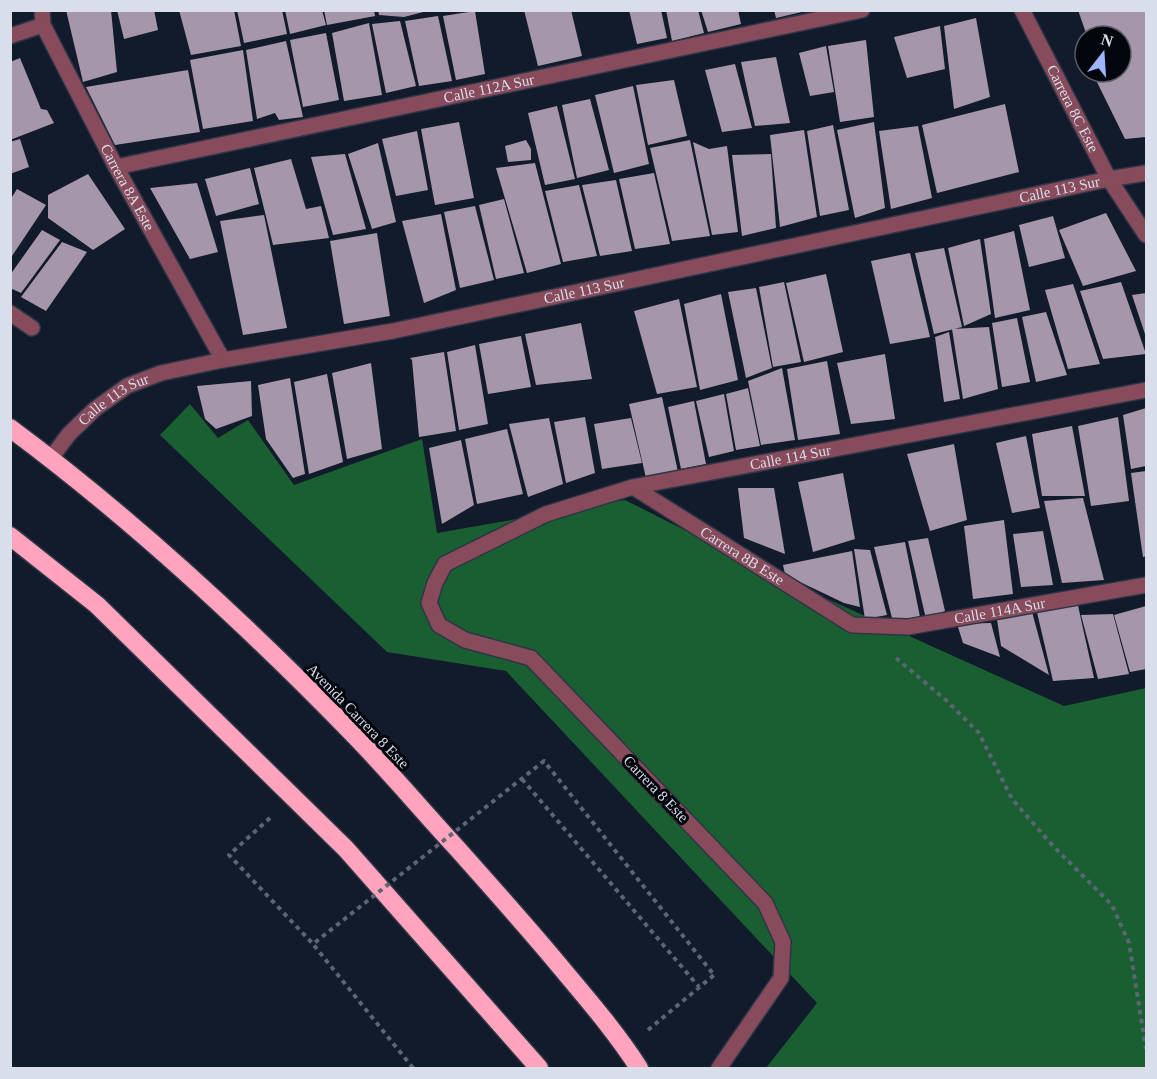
<svg xmlns="http://www.w3.org/2000/svg" width="1157" height="1079" font-family="Georgia,serif">
<style>
.forest{fill:#1a5f32}
.building{fill:#a696aa}
.lines{fill:none;stroke-linecap:round;stroke-linejoin:round}
.street-casing{stroke:#2d3646;stroke-width:18}
.highway-casing{stroke:#2d3646;stroke-width:21}
.path{stroke:#5c6573;stroke-width:4;stroke-dasharray:4.5 4.5;stroke-linecap:butt}
.street{stroke:#874b5b;stroke-width:15}
.highway{stroke:#ffa4bc;stroke-width:18}
.path-bridge{stroke:#5c6573;stroke-width:4;stroke-dasharray:4.5 4.5;stroke-linecap:butt}
.labels{text-anchor:middle;stroke-width:6;stroke-linejoin:round;paint-order:stroke}
.street-label{font-size:15px;fill:#d8dfeb;stroke:#03060c}
</style>
<rect width="100%" height="100%" fill="#111b2b"/>
<path class="forest" d="M190,404L218,438L248,420L294,485L422,439L437,533L625,500L772,574L1064,706L1146,688V1068H766L817,1003L506,671L387,652L160,435Z"/>
<path class="building" d="M66,10H111L117,72L83,82Z
M117,10H154L158,30L124,39Z
M179,10H234L241,46L191,55Z
M237,10H282L287,34L244,43Z
M285,10H322L326,25L290,34Z
M324,10H374L375,16L327,25Z
M378,10H427V11L404,17L379,15Z
M524,10H571L582,56L538,66Z
M629,10H661L667,38L637,44Z
M666,10H698L704,33L672,41Z
M701,10H738L741,24L708,32Z
M774,10H806V11L776,18Z
M1078,10H1146V137L1125,139L1092,72H1121V36H1087Z
M475,11L485,74L456,80L443,16Z
M438,16L452,81L419,86L405,21Z
M976,18L990,97L954,109L944,26Z
M400,21L416,86L386,93L372,24Z
M369,23L382,95L344,101L332,33Z
M940,26L945,69L907,78L894,37Z
M326,33L339,100L303,107L290,40Z
M866,40L874,117L840,122L828,46Z
M286,41L303,117L279,120L275,113L257,119L246,50Z
M826,46L834,92L810,96L799,53Z
M243,50L253,121L203,129L190,60Z
M776,57L790,123L755,126L741,62Z
M20,58L41,109L47,110L54,123L10,140V62Z
M735,64L752,128L722,132L705,70Z
M188,70L200,132L115,145L86,87Z
M674,80L687,136L648,145L636,85Z
M633,86L649,164L614,173L595,95Z
M590,99L609,170L577,178L562,105Z
M1005,104L1019,172L937,193L922,125Z
M557,106L575,179L545,185L528,113Z
M459,122L474,198L435,205L421,129Z
M874,122L885,208L855,218L837,130Z
M833,125L849,210L820,216L807,131Z
M918,126L932,198L891,209L879,131Z
M804,130L817,217L780,227L770,135Z
M417,131L428,190L396,196L382,139Z
M20,139L29,167L10,174V142Z
M526,140L531,149V160L508,162L505,146Z
M690,140L710,236L672,241L650,148Z
M693,142L709,149L727,146L738,232L712,235Z
M378,143L396,222L372,229L348,154Z
M345,154L366,229L333,235L311,157Z
M771,154L776,228L742,236L732,155Z
M291,159L306,209L321,206L329,238L273,245L254,168Z
M535,163L561,264L527,273L496,168Z
M250,168L259,204L216,216L205,179Z
M654,173L670,244L635,249L619,179Z
M88,174L125,229L93,250L48,218V195Z
M616,180L632,251L600,256L582,185Z
M197,183L218,252L190,259L150,188Z
M579,185L597,256L563,262L545,191Z
M17,189L46,205L10,259V200Z
M504,199L524,273L496,279L479,205Z
M475,206L494,280L460,288L444,212Z
M1106,213L1136,271L1083,286L1059,230Z
M441,214L456,290L424,303L402,221Z
M264,215L287,328L243,335L220,221Z
M1053,216L1065,258L1029,267L1019,225Z
M42,230L60,240L21,293L10,288V275Z
M1014,231L1030,310L995,318L984,239Z
M377,233L390,316L344,324L330,241Z
M980,239L991,314L964,326L948,248Z
M62,242L87,252L46,311L21,297Z
M944,248L962,327L934,334L915,253Z
M910,253L930,337L890,344L871,261Z
M826,274L843,352L804,362L786,283Z
M784,282L801,362L773,367L759,287Z
M1121,282L1146,354L1103,359L1080,291Z
M1073,284L1100,364L1068,369L1045,290Z
M756,288L772,368L746,378L728,292Z
M1146,293V337L1132,295Z
M721,294L738,380L700,390L684,304Z
M679,299L697,387L657,394L634,311Z
M1046,312L1067,375L1036,382L1022,317Z
M1017,318L1030,382L1002,387L992,323Z
M581,323L592,379L536,385L525,334Z
M989,327L998,389L963,399L952,329Z
M949,332L960,399L944,402L935,337Z
M521,336L531,387L488,394L479,344Z
M475,345L488,424L459,430L447,352Z
M444,352L456,431L419,437L412,360L410,358Z
M885,354L895,419L851,424L837,363Z
M827,361L840,434L798,440L787,369Z
M371,363L382,449L347,459L332,373Z
M782,368L795,440L761,445L748,381Z
M327,374L343,462L309,474L294,382Z
M290,378L305,474L293,478L266,439L258,385Z
M251,381L252,416L216,429L205,419L197,386Z
M748,388L760,446L736,450L726,394Z
M724,394L734,451L709,457L696,401Z
M662,397L678,472L646,478L629,404Z
M694,401L706,464L681,469L668,407Z
M1146,408V466L1131,469L1123,415Z
M585,417L595,473L566,483L554,422Z
M1118,417L1129,501L1091,506L1078,426Z
M549,418L563,484L528,497L509,424Z
M631,418L642,463L602,469L594,424Z
M1072,426L1085,496H1042L1032,434Z
M507,429L523,494L477,504L465,439Z
M1026,436L1040,508L1012,513L996,443Z
M461,440L474,505L442,524L429,448Z
M954,444L967,520L930,531L907,454Z
M1146,471V556L1143,557L1131,473Z
M843,473L855,539L813,552L798,482Z
M738,488H774L785,554L744,538Z
M1083,498L1104,580L1062,583L1044,501Z
M1004,520L1013,594L973,599L964,526Z
M1043,531L1053,585L1021,587L1013,534Z
M928,538L945,611L926,619L908,541Z
M905,542L920,617L905,621L892,618L874,547Z
M854,549L870,550L887,615L865,619Z
M852,551L860,607L844,603L800,582L785,574L783,565Z
M1077,601L1094,678L1053,681L1036,608Z
M1146,606V669L1130,672L1114,615Z
M1031,608L1049,675L1001,646L996,613Z
M1113,614L1129,674L1098,679L1081,615Z
M991,623L1000,657L963,643L957,624Z"/>
<g class="lines">
<g class="street-casing">
<g id="street">
<path id="s1" d="M42,10L43,25L116,167L223,360"/>
<path id="s2" d="M1022,10L1109,179L1146,235"/>
<path d="M10,36L43,25"/>
<path id="s3" d="M116,167L862,10"/>
<path d="M10,313L32,328"/>
<path id="s4" d="M51,458L69,434L95,409L127,386L161,373L223,360L393,331L1109,179L1146,173"/>
<path id="s5" d="M633,487L852,625L908,627L1146,585"/>
<path id="s6" d="M719,1068L781,978L783,942L765,903L531,658L465,640L439,625L429,603L435,583L445,564L546,514L633,487L1146,390"/>
</g>
</g>
<g class="highway-casing">
<path id="highway" d="M10,428C134,520 247,625 354,735C389,771 421,809 455,846C488,883 521,920 553,958C583,994 614,1029 639,1068
M10,536L97,605L346,849L539,1068"/>
</g>
<path class="path" d="M896,658L947,701L979,733L1012,799L1053,846L1112,905L1129,943L1146,1049
M522,779L699,987
M270,818L229,855L313,944
M648,1030L714,975"/>
<use href="#street" class="street"/>
<use href="#highway" class="highway"/>
<path class="path-bridge" d="M413,1068L313,944L544,761L714,975"/>
</g>
<g class="labels">
<g class="street-label">
<text dy="5" stroke="none"><textPath href="#s3" startOffset="381">Calle 112A Sur</textPath></text>
<text dy="5" stroke="none"><textPath href="#s2" startOffset="111">Carrera 8C Este</textPath></text>
<text dy="5" stroke="none"><textPath href="#s1" startOffset="198">Carrera 8A Este</textPath></text>
<text dy="5" stroke="none"><textPath href="#s4" startOffset="1059">Calle 113 Sur</textPath></text>
<text dy="5" stroke="none"><textPath href="#s4" startOffset="573">Calle 113 Sur</textPath></text>
<text dy="5" stroke="none"><textPath href="#s4" startOffset="87">Calle 113 Sur</textPath></text>
<text dy="5" stroke="none"><textPath href="#s6" startOffset="1056">Calle 114 Sur</textPath></text>
<text dy="5" stroke="none"><textPath href="#s5" startOffset="129">Carrera 8B Este</textPath></text>
<text dy="5" stroke="none"><textPath href="#s5" startOffset="408">Calle 114A Sur</textPath></text>
<text transform="translate(358 716) rotate(46)" y="5">Avenida Carrera 8 Este</text>
<text transform="translate(656 789) rotate(46)" y="5">Carrera 8 Este</text>
</g>
</g>
<rect width="1157" height="1079" fill="none" stroke="#d8dfeb" stroke-width="24"/>
<g transform="translate(1103 54) rotate(17)"><circle r="28" fill="#03060c" stroke="#585d65" stroke-width="1.5"/>
<path d="M0-4.5L10 22L0 15L-10 22Z" fill="#9eb4fd"/>
<text y="-9" font-size="16" font-weight="bold" text-anchor="middle" fill="#d8dfeb">N</text>
</g>
</svg>
